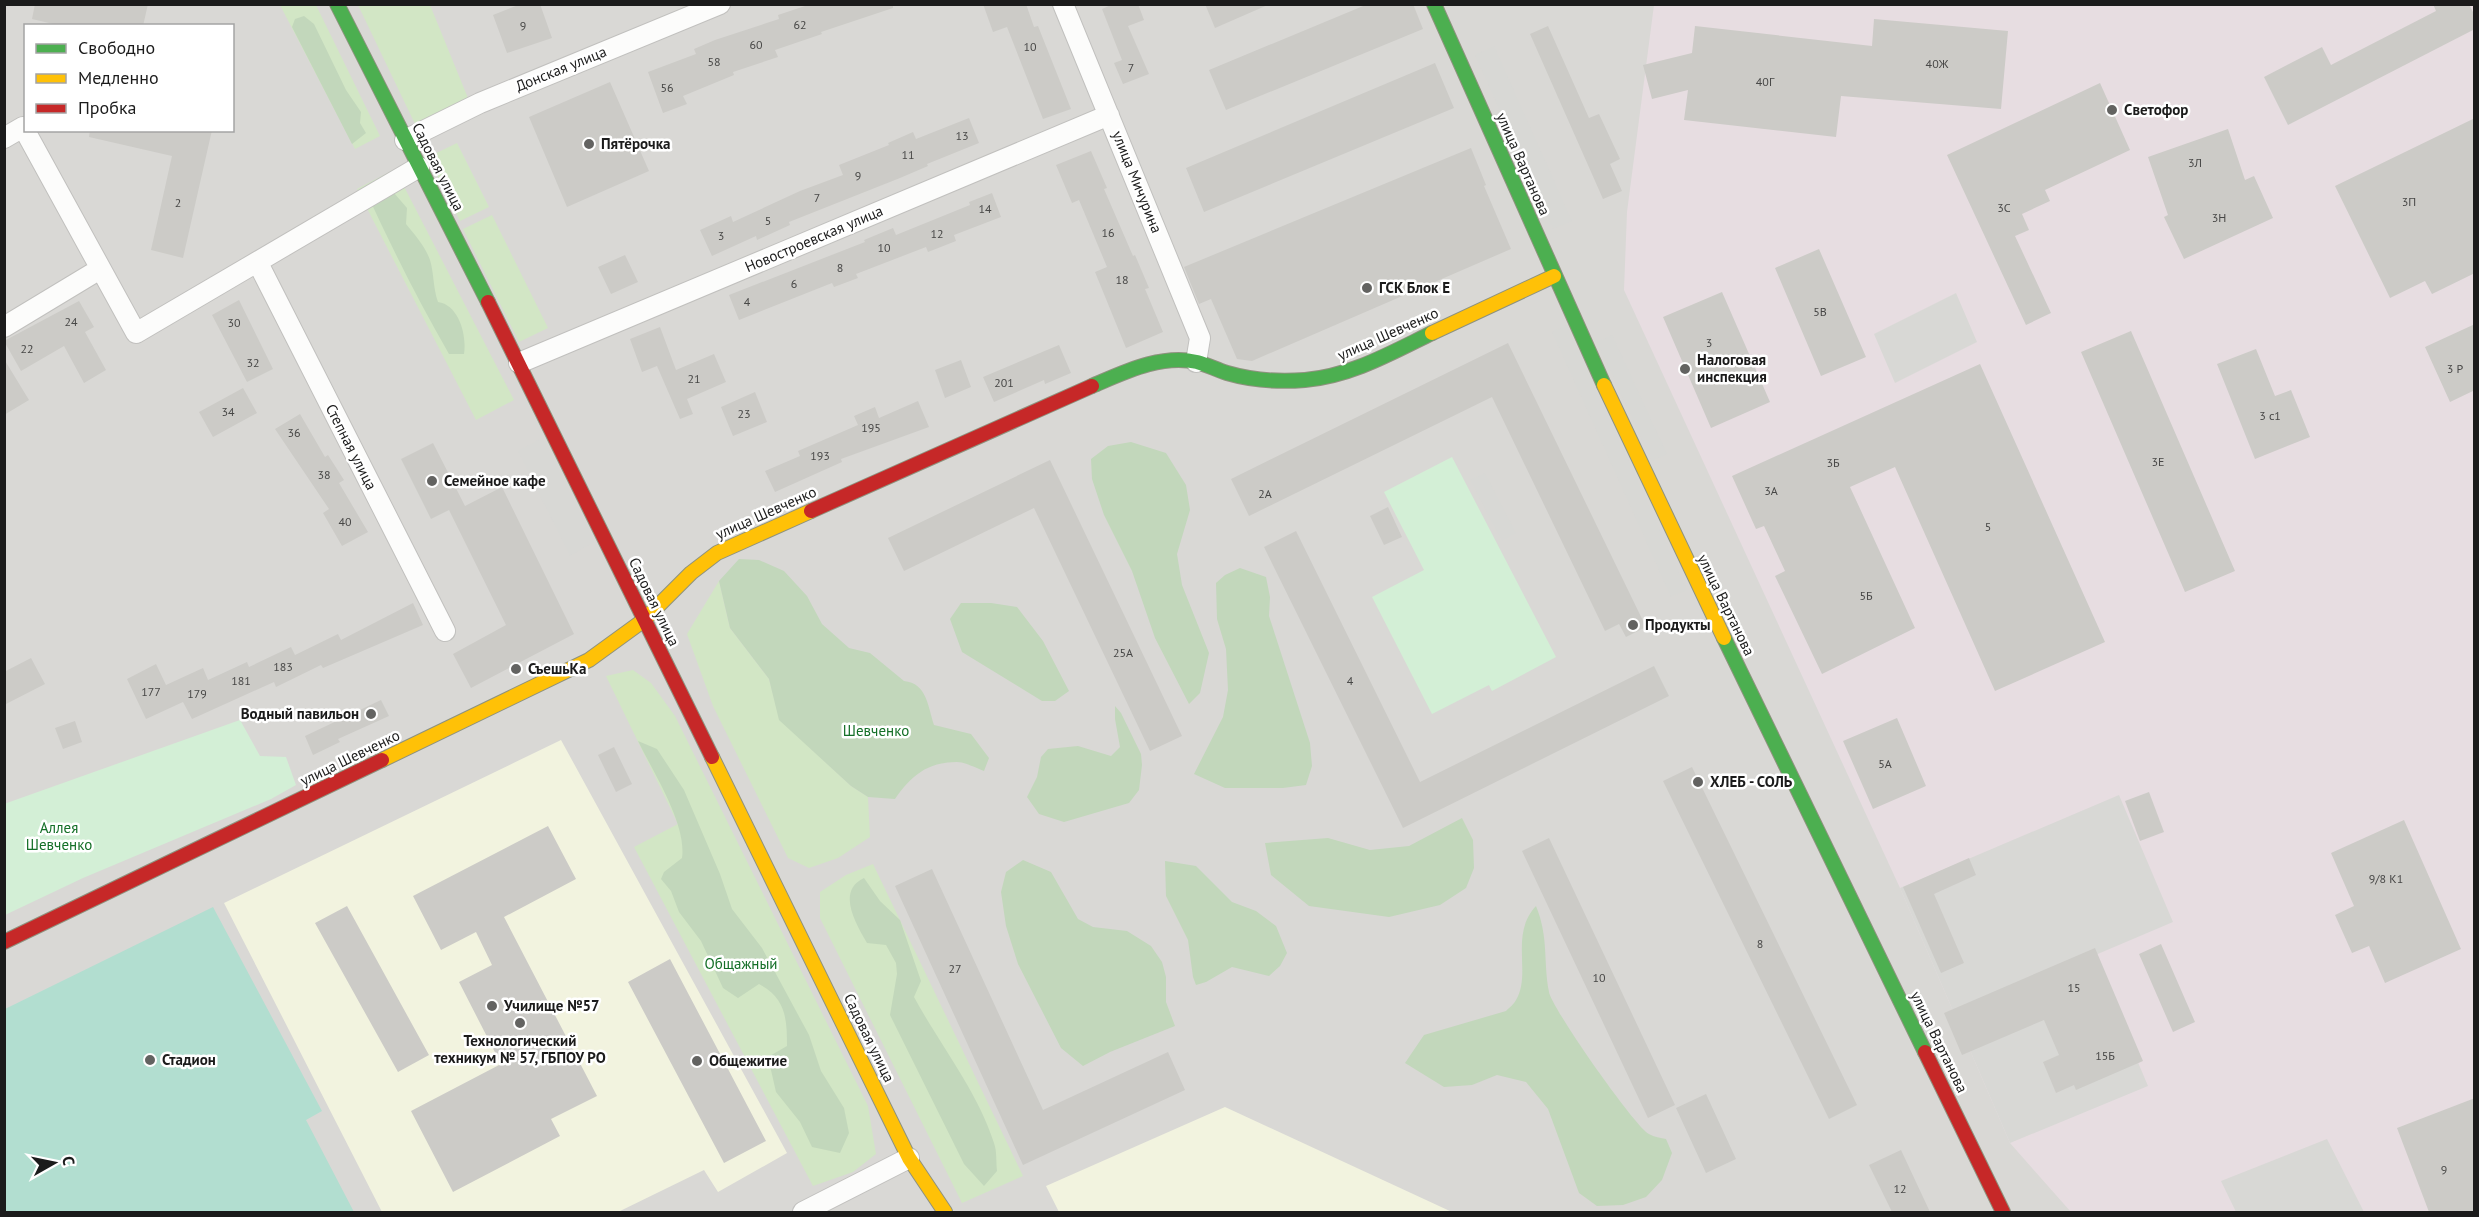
<svg xmlns="http://www.w3.org/2000/svg" width="2479" height="1217" font-family="'PT Sans',sans-serif">
<style>
.residential{fill:#d9d8d5;fill-rule:evenodd}
.industrial{fill:#e7dde1}
.education{fill:#f2f3df}
.grass{fill:#d2e6c5}
.forest{fill:#c2d7bb}
.park{fill:#d3efd6}
.pitch{fill:#b2ded0}
.parking{fill:#d8d8d5}
.building{fill:#cccbc7}
.lines{fill:none;stroke-linecap:round;stroke-linejoin:round}
.street-casing{stroke:#c1c0be;stroke-width:22}
.fast-casing{stroke:#8e927e;stroke-width:16}
.slow-casing{stroke:#8e927e;stroke-width:16}
.jam-casing{stroke:#8e927e;stroke-width:16}
.street{stroke:#fcfcfb;stroke-width:20}
.fast{stroke:#4caf50;stroke-width:14}
.slow{stroke:#ffc107;stroke-width:14}
.jam{stroke:#c62828;stroke-width:14}
.poi-dot{fill:#636361;stroke:#fff;stroke-width:2}
.labels{text-anchor:middle;stroke-width:5;stroke-linejoin:round;paint-order:stroke}
.number-label{font-size:12px;fill:#474746}
.street-label{font-size:15px;fill:#1b1b1b;stroke:#fff}
.poi-label{font-size:15px;font-weight:bold;fill:#1b1b1b;stroke:#fff;text-anchor:start}
.park-label{font-size:15px;fill:#146f27;stroke:#fff}
</style>
<rect width="100%" height="100%" fill="#eae9e4"/>
<path class="residential" d="M5,5H2474V1212H5ZM26,26H232V130H26Z"/>
<path class="industrial" d="M1654,5H2474V1212H2071L2010,1143L1900,888L1624,290L1627,212Z"/>
<path class="education" d="M561,740L787,1153L718,1192L704,1170L618,1212H382L224,903Z
M1225,1107L1452,1212H1059L1046,1186Z"/>
<path class="grass" d="M280,5H316L380,136L355,149Z
M358,5H430L470,103L415,124Z
M457,143L489,207L460,221L428,157Z
M395,169L514,400L476,420L357,189Z
M492,215L548,328L519,342L463,229Z
M719,581L730,628L769,679L780,720L851,786L868,797L870,837L838,858L809,868L788,858L713,706L687,634Z
M633,670L651,683L675,716L868,1106L876,1154L853,1172L813,1186L634,847L678,824L606,676Z
M873,864L1023,1176L962,1203L820,918V892L846,875Z"/>
<path class="forest" d="M304,16L314,24L346,90L361,112L360,123L366,133L352,144L292,27L295,19Z
M388,186L407,208L406,224C415,235 425,246 430,260C434,273 433,288 438,302C459,305 467,335 464,354H449C419,302 393,250 368,196Z
M1131,442L1166,453L1186,485L1190,510L1177,554L1182,585L1209,653L1200,693L1189,704L1155,638L1132,571L1104,515L1092,479L1091,459L1108,446Z
M739,559L759,560L784,571L807,596L822,624L849,648L870,653L904,681C927,683 928,707 934,725L971,734L989,758L984,771C976,768 965,762 957,762C927,762 911,776 895,799L868,797L851,786L779,720L769,679L730,628L719,581Z
M1240,568L1266,577L1270,597L1269,616L1310,743L1312,766L1306,785L1283,788H1225L1194,774L1223,717L1228,690L1226,649L1217,619L1216,583L1225,575Z
M961,603H991L1017,607L1043,641L1069,691L1055,701H1042L962,652L950,619Z
M1115,706L1121,713L1141,754L1142,765L1139,790L1129,803L1064,822L1039,814L1027,797L1037,777L1041,757L1048,749L1078,746L1111,756L1120,747L1115,719Z
M638,741L657,749L684,790L720,874L732,909L762,948L809,1035L821,1071L844,1108L849,1133L840,1153L812,1147L800,1122L776,1092L768,1057L787,1046C787,1019 786,998 759,984L738,998L723,988L701,941L679,912L671,891L661,879L664,872L682,858C687,824 653,772 638,741Z
M1462,818L1473,840L1474,868L1466,888L1440,905L1389,917L1309,906L1271,875L1265,843L1328,838L1370,850L1409,846Z
M1023,860L1051,872L1078,919L1093,927L1127,931L1151,946L1162,962L1166,977V1002L1175,1026L1110,1052L1083,1066L1061,1048L1018,964L1006,926L1001,892L1006,872Z
M1165,861L1196,866L1232,902L1256,911L1276,926L1287,953L1280,966L1269,976L1232,967L1206,982L1196,985L1193,977L1188,940L1166,896Z
M864,878L880,901L900,920L921,981L914,997C940,1045 977,1090 994,1143C997,1151 996,1162 997,1171L984,1186L964,1164L890,1015L897,974L896,963L886,945L867,943C856,924 836,891 864,878Z
M1536,906C1549,938 1543,961 1549,992C1551,1007 1635,1127 1649,1134C1654,1137 1661,1138 1666,1139L1672,1153L1662,1180L1646,1197L1623,1205L1597,1206L1579,1193L1548,1109L1526,1082L1497,1075L1472,1085L1444,1087L1405,1063L1424,1035L1506,1011C1509,1008 1514,1004 1516,1000C1532,973 1509,935 1536,906Z"/>
<path class="park" d="M1452,457L1556,657L1492,691L1489,685L1432,714L1372,597L1424,570L1384,492Z
M240,720L260,756L286,757L296,785L271,799L83,878L5,915L4,804Z"/>
<path class="pitch" d="M213,907L322,1111L306,1120L354,1212H5V1009Z"/>
<path class="parking" d="M1494,46L1572,221L1553,229L1475,55Z
M1956,293L1977,342L1895,383L1874,334Z
M1567,325L1687,590L1671,597L1552,332Z
M1612,335L1667,454L1652,461L1597,342Z
M542,438L594,542L570,556L518,451Z
M1485,473L1516,533L1502,541L1470,480Z
M2119,795L2173,922L2093,956L2148,1086L2010,1143L1900,888Z
M2327,1139L2364,1212H2236L2221,1181Z"/>
<path class="building" d="M35,4H148L143,26H62L32,19Z
M521,4H540L552,38L507,53L493,15Z
M811,4H893V8L821,32L822,34L775,50L778,57L733,72L734,75L683,96L687,104L663,113L648,72L696,54L694,49L715,40L779,19L778,15Z
M983,4H1026L1034,27L1038,26L1071,109L1043,119L1007,27L993,32Z
M1113,4H1138L1144,20L1128,26L1149,74L1123,84L1114,63L1122,60L1102,9Z
M1205,4H1270L1215,28Z
M1368,4H1413L1423,29L1226,110L1209,70Z
M2433,4H2469L2475,16V29L2288,125L2264,77L2322,47L2331,65L2436,11Z
M1874,19L2008,31L2001,109L1841,96L1836,137L1684,120L1688,90L1652,99L1643,65L1692,53L1695,26L1872,46Z
M1548,26L1589,118L1599,114L1620,159L1610,164L1622,191L1603,199L1530,34Z
M1435,63L1454,108L1204,212L1186,168Z
M610,82L649,171L567,207L529,117Z
M2100,83L2130,150L2045,190L2050,201L2022,214L2029,230L2015,236L2051,313L2026,325L1947,155Z
M969,118L979,143L927,164L928,166L900,178L789,222L790,225L757,240L756,236L712,256L700,230L731,216L733,222L800,191L843,175L839,165L889,145L888,143L913,132L916,139Z
M2475,118V273L2432,294L2425,281L2390,298L2335,186Z
M2228,129L2245,180L2254,176L2273,218L2184,259L2164,217L2168,215L2148,157Z
M90,130H212L183,258L151,250L172,156L89,137Z
M1471,148L1486,185L1484,186L1511,249L1252,361L1237,359L1211,299L1199,304L1184,267Z
M1091,151L1107,188L1104,189L1133,256L1135,255L1149,288L1145,289L1163,332L1126,348L1095,272L1107,267L1079,200L1072,203L1056,165Z
M992,193L1001,217L954,235L956,241L928,252L926,247L856,274L858,278L834,287L832,283L739,320L729,295L865,242L864,240L893,228L896,235L970,205L969,202Z
M1819,249L1866,357L1821,376L1775,268Z
M625,255L638,282L611,294L598,267Z
M1722,292L1770,402L1711,428L1663,317Z
M239,300L273,369L247,382L212,315Z
M79,301L94,327L85,332L106,370L84,383L64,346L21,371L4,341Z
M2475,324V390L2450,402L2425,347Z
M660,327L676,370L714,354L726,382L687,399L693,414L680,419L657,366L642,372L630,339Z
M2131,331L2235,571L2185,592L2081,352Z
M1508,343L1646,627L1626,637L1619,624L1605,631L1492,397L1249,516L1231,479Z
M1059,345L1071,373L1045,384L1044,380L994,402L983,377Z
M2256,349L2275,396L2291,390L2310,437L2255,459L2217,364Z
M4,359L29,400L4,415Z
M961,360L971,387L945,398L935,370Z
M1980,364L2105,642L1995,691L1895,467L1850,487L1915,628L1822,674L1775,576L1785,571L1764,526L1756,529L1732,476Z
M243,388L257,413L213,437L199,412Z
M755,392L767,422L733,436L721,407Z
M918,401L929,427L841,459L842,462L775,492L765,471L800,456L798,451L858,425L854,416L875,407L879,418Z
M300,414L325,457L328,455L344,480L339,483L368,532L342,546L323,513L329,509L275,429Z
M433,443L465,506L502,487L574,634L471,688L453,654L506,625L449,510L431,519L401,459Z
M1050,460L1182,736L1150,751L1034,508L904,571L888,538Z
M1388,507L1402,537L1384,545L1370,516Z
M1296,531L1420,782L1654,666L1669,696L1403,828L1264,547Z
M413,603L423,625L323,668L321,665L276,687L274,682L192,719L183,702L146,719L127,679L156,664L166,685L203,668L208,680L247,662L249,667L291,647L295,655L338,634L341,640Z
M31,658L45,684L4,705V672Z
M381,700L389,716L338,739L340,742L313,755L305,736Z
M1897,718L1926,786L1873,809L1843,741Z
M75,721L82,742L63,749L55,728Z
M614,747L632,784L616,792L598,755Z
M1692,767L1857,1105L1829,1119L1663,781Z
M2149,792L2164,832L2140,841L2125,801Z
M2404,820L2461,949L2385,983L2369,946L2352,953L2335,915L2354,906L2331,853Z
M548,826L576,879L504,917L597,1096L551,1119L560,1136L453,1192L411,1111L501,1064L459,982L492,965L476,932L441,950L413,896Z
M1549,838L1675,1105L1648,1118L1522,851Z
M1969,858L1976,875L1934,894L1964,963L1941,973L1903,887Z
M932,869L1043,1110L1168,1052L1185,1090L1023,1165L895,886Z
M347,906L429,1055L398,1072L315,923Z
M2161,944L2195,1022L2173,1032L2139,954Z
M2095,948L2143,1061L2076,1090L2074,1085L2056,1093L2043,1062L2059,1055L2044,1020L1962,1055L1944,1013Z
M670,959L766,1141L724,1163L628,982Z
M1706,1094L1736,1159L1706,1173L1676,1108Z
M2475,1098V1212H2429L2397,1128Z
M1901,1150L1930,1212H1892L1869,1165Z"/>
<g class="lines">
<g class="street-casing">
<path id="street" d="M1063,4L1200,338L1196,362
M4,138L23,127L136,333L419,167
M405,140L480,103L720,4
M258,263L445,631
M4,327L100,269
M519,363L1109,115
M803,1212L909,1158"/>
</g>
<g class="fast-casing">
<path id="fast" d="M337,4L488,302
M1434,4L1604,385
M1092,386C1125,372 1161,354 1197,362C1208,365 1217,370 1227,373C1251,380 1280,382 1305,380C1351,376 1391,353 1432,333
M1724,638L1925,1052"/>
</g>
<g class="slow-casing">
<path id="slow" d="M1432,333L1554,276
M1604,385L1724,638
M712,757L909,1158L945,1212
M382,760L589,660L644,620L691,573L717,553L811,511"/>
</g>
<g class="jam-casing">
<path id="jam" d="M488,302L712,757
M811,511L1092,386
M4,942L382,760
M1925,1052L2003,1212"/>
</g>
<use href="#street" class="street"/>
<use href="#fast" class="fast"/>
<use href="#slow" class="slow"/>
<use href="#jam" class="jam"/>
</g>
<g class="poi-dot">
<circle cx="2112" cy="110" r="6"/>
<circle cx="589" cy="144" r="6"/>
<circle cx="1367" cy="288" r="6"/>
<circle cx="1685" cy="369" r="6"/>
<circle cx="432" cy="481" r="6"/>
<circle cx="1633" cy="625" r="6"/>
<circle cx="516" cy="669" r="6"/>
<circle cx="371" cy="714" r="6"/>
<circle cx="1698" cy="782" r="6"/>
<circle cx="492" cy="1006" r="6"/>
<circle cx="520" cy="1023" r="6"/>
<circle cx="150" cy="1060" r="6"/>
<circle cx="697" cy="1061" r="6"/>
</g>
<g class="labels">
<g class="number-label">
<text x="800" y="29">62</text>
<text x="523" y="30">9</text>
<text x="756" y="49">60</text>
<text x="1030" y="51">10</text>
<text x="714" y="66">58</text>
<text x="1937" y="68">40Ж</text>
<text x="1131" y="72">7</text>
<text x="1765" y="86">40Г</text>
<text x="667" y="92">56</text>
<text x="962" y="140">13</text>
<text x="908" y="159">11</text>
<text x="2195" y="167">3Л</text>
<text x="858" y="180">9</text>
<text x="817" y="202">7</text>
<text x="2409" y="206">3П</text>
<text x="178" y="207">2</text>
<text x="2004" y="212">3С</text>
<text x="985" y="213">14</text>
<text x="2219" y="222">3Н</text>
<text x="768" y="225">5</text>
<text x="1108" y="237">16</text>
<text x="937" y="238">12</text>
<text x="721" y="240">3</text>
<text x="884" y="252">10</text>
<text x="840" y="272">8</text>
<text x="1122" y="284">18</text>
<text x="794" y="288">6</text>
<text x="747" y="306">4</text>
<text x="1820" y="316">5В</text>
<text x="71" y="326">24</text>
<text x="234" y="327">30</text>
<text x="1709" y="347">3</text>
<text x="27" y="353">22</text>
<text x="253" y="367">32</text>
<text x="2455" y="373">3 Р</text>
<text x="694" y="383">21</text>
<text x="1004" y="387">201</text>
<text x="228" y="416">34</text>
<text x="744" y="418">23</text>
<text x="2270" y="420">3 с1</text>
<text x="871" y="432">195</text>
<text x="294" y="437">36</text>
<text x="820" y="460">193</text>
<text x="2158" y="466">3Е</text>
<text x="1833" y="467">3Б</text>
<text x="324" y="479">38</text>
<text x="1771" y="495">3А</text>
<text x="1265" y="498">2А</text>
<text x="345" y="526">40</text>
<text x="1988" y="531">5</text>
<text x="1866" y="600">5Б</text>
<text x="1123" y="657">25А</text>
<text x="283" y="671">183</text>
<text x="241" y="685">181</text>
<text x="1350" y="685">4</text>
<text x="151" y="696">177</text>
<text x="197" y="698">179</text>
<text x="1885" y="768">5А</text>
<text x="2386" y="883">9/8 К1</text>
<text x="1760" y="948">8</text>
<text x="955" y="973">27</text>
<text x="1599" y="982">10</text>
<text x="2074" y="992">15</text>
<text x="2105" y="1060">15Б</text>
<text x="2444" y="1174">9</text>
<text x="1900" y="1193">12</text>
</g>
<g class="street-label">
<text transform="translate(561 69) rotate(-22)" y="5">Донская улица</text>
<text transform="translate(1523 164) rotate(66)" y="5">улица Вартанова</text>
<text transform="translate(438 167) rotate(63)" y="5">Садовая улица</text>
<text transform="translate(1137 182) rotate(68)" y="5">улица Мичурина</text>
<text transform="translate(814 239) rotate(-23)" y="5">Новостроевская улица</text>
<text transform="translate(1388 334) rotate(-24)" y="5">улица Шевченко</text>
<text transform="translate(351 447) rotate(63)" y="5">Степная улица</text>
<text transform="translate(766 513) rotate(-24)" y="5">улица Шевченко</text>
<text transform="translate(654 602) rotate(64)" y="5">Садовая улица</text>
<text transform="translate(1726 605) rotate(64)" y="5">улица Вартанова</text>
<text transform="translate(350 758) rotate(-26)" y="5">улица Шевченко</text>
<text transform="translate(869 1038) rotate(64)" y="5">Садовая улица</text>
<text transform="translate(1939 1042) rotate(64)" y="5">улица Вартанова</text>
</g>
<g class="poi-label">
<text x="2124" y="115">Светофор</text>
<text x="601" y="149">Пятёрочка</text>
<text x="1379" y="293">ГСК Блок Е</text>
<text x="1697" y="365">Налоговая<tspan x="1697" dy="17">инспекция</tspan></text>
<text x="444" y="486">Семейное кафе</text>
<text x="1645" y="630">Продукты</text>
<text x="528" y="674">СъешьКа</text>
<text x="359" y="719" text-anchor="end">Водный павильон</text>
<text x="1710" y="787">ХЛЕБ - СОЛЬ</text>
<text x="504" y="1011">Училище №57</text>
<text x="520" y="1046" text-anchor="middle">Технологический<tspan x="520" dy="17">техникум № 57, ГБПОУ РО</tspan></text>
<text x="162" y="1065">Стадион</text>
<text x="709" y="1066">Общежитие</text>
</g>
<g class="park-label">
<text x="876" y="736">Шевченко</text>
<text x="59" y="833">Аллея<tspan x="59" dy="17">Шевченко</tspan></text>
<text x="741" y="969">Общажный</text>
</g>
</g>
<rect width="2479" height="1217" fill="none" stroke="#1b1b1b" stroke-width="12"/>
<rect x="24" y="24" width="210" height="108" fill="#ffffff" stroke="#a4a4a4" stroke-width="1.5"/>
<rect x="36" y="44" width="30" height="9" fill="#4caf50" stroke="#a4a4a4" stroke-width="1.5"/>
<text x="78" y="54" font-size="18" fill="#1b1b1b">Свободно</text>
<rect x="36" y="74" width="30" height="9" fill="#ffc107" stroke="#a4a4a4" stroke-width="1.5"/>
<text x="78" y="84" font-size="18" fill="#1b1b1b">Медленно</text>
<rect x="36" y="104" width="30" height="9" fill="#c62828" stroke="#a4a4a4" stroke-width="1.5"/>
<text x="78" y="114" font-size="18" fill="#1b1b1b">Пробка</text>
<g transform="translate(54 1163) rotate(81)" stroke="#ffffff" stroke-width="4.5" paint-order="stroke">
<path d="M0-4.5L10 22L0 15L-10 22Z" fill="#1b1b1b"/>
<text y="-9" font-size="16" font-weight="bold" text-anchor="middle" fill="#1b1b1b">С</text>
</g>
</svg>
